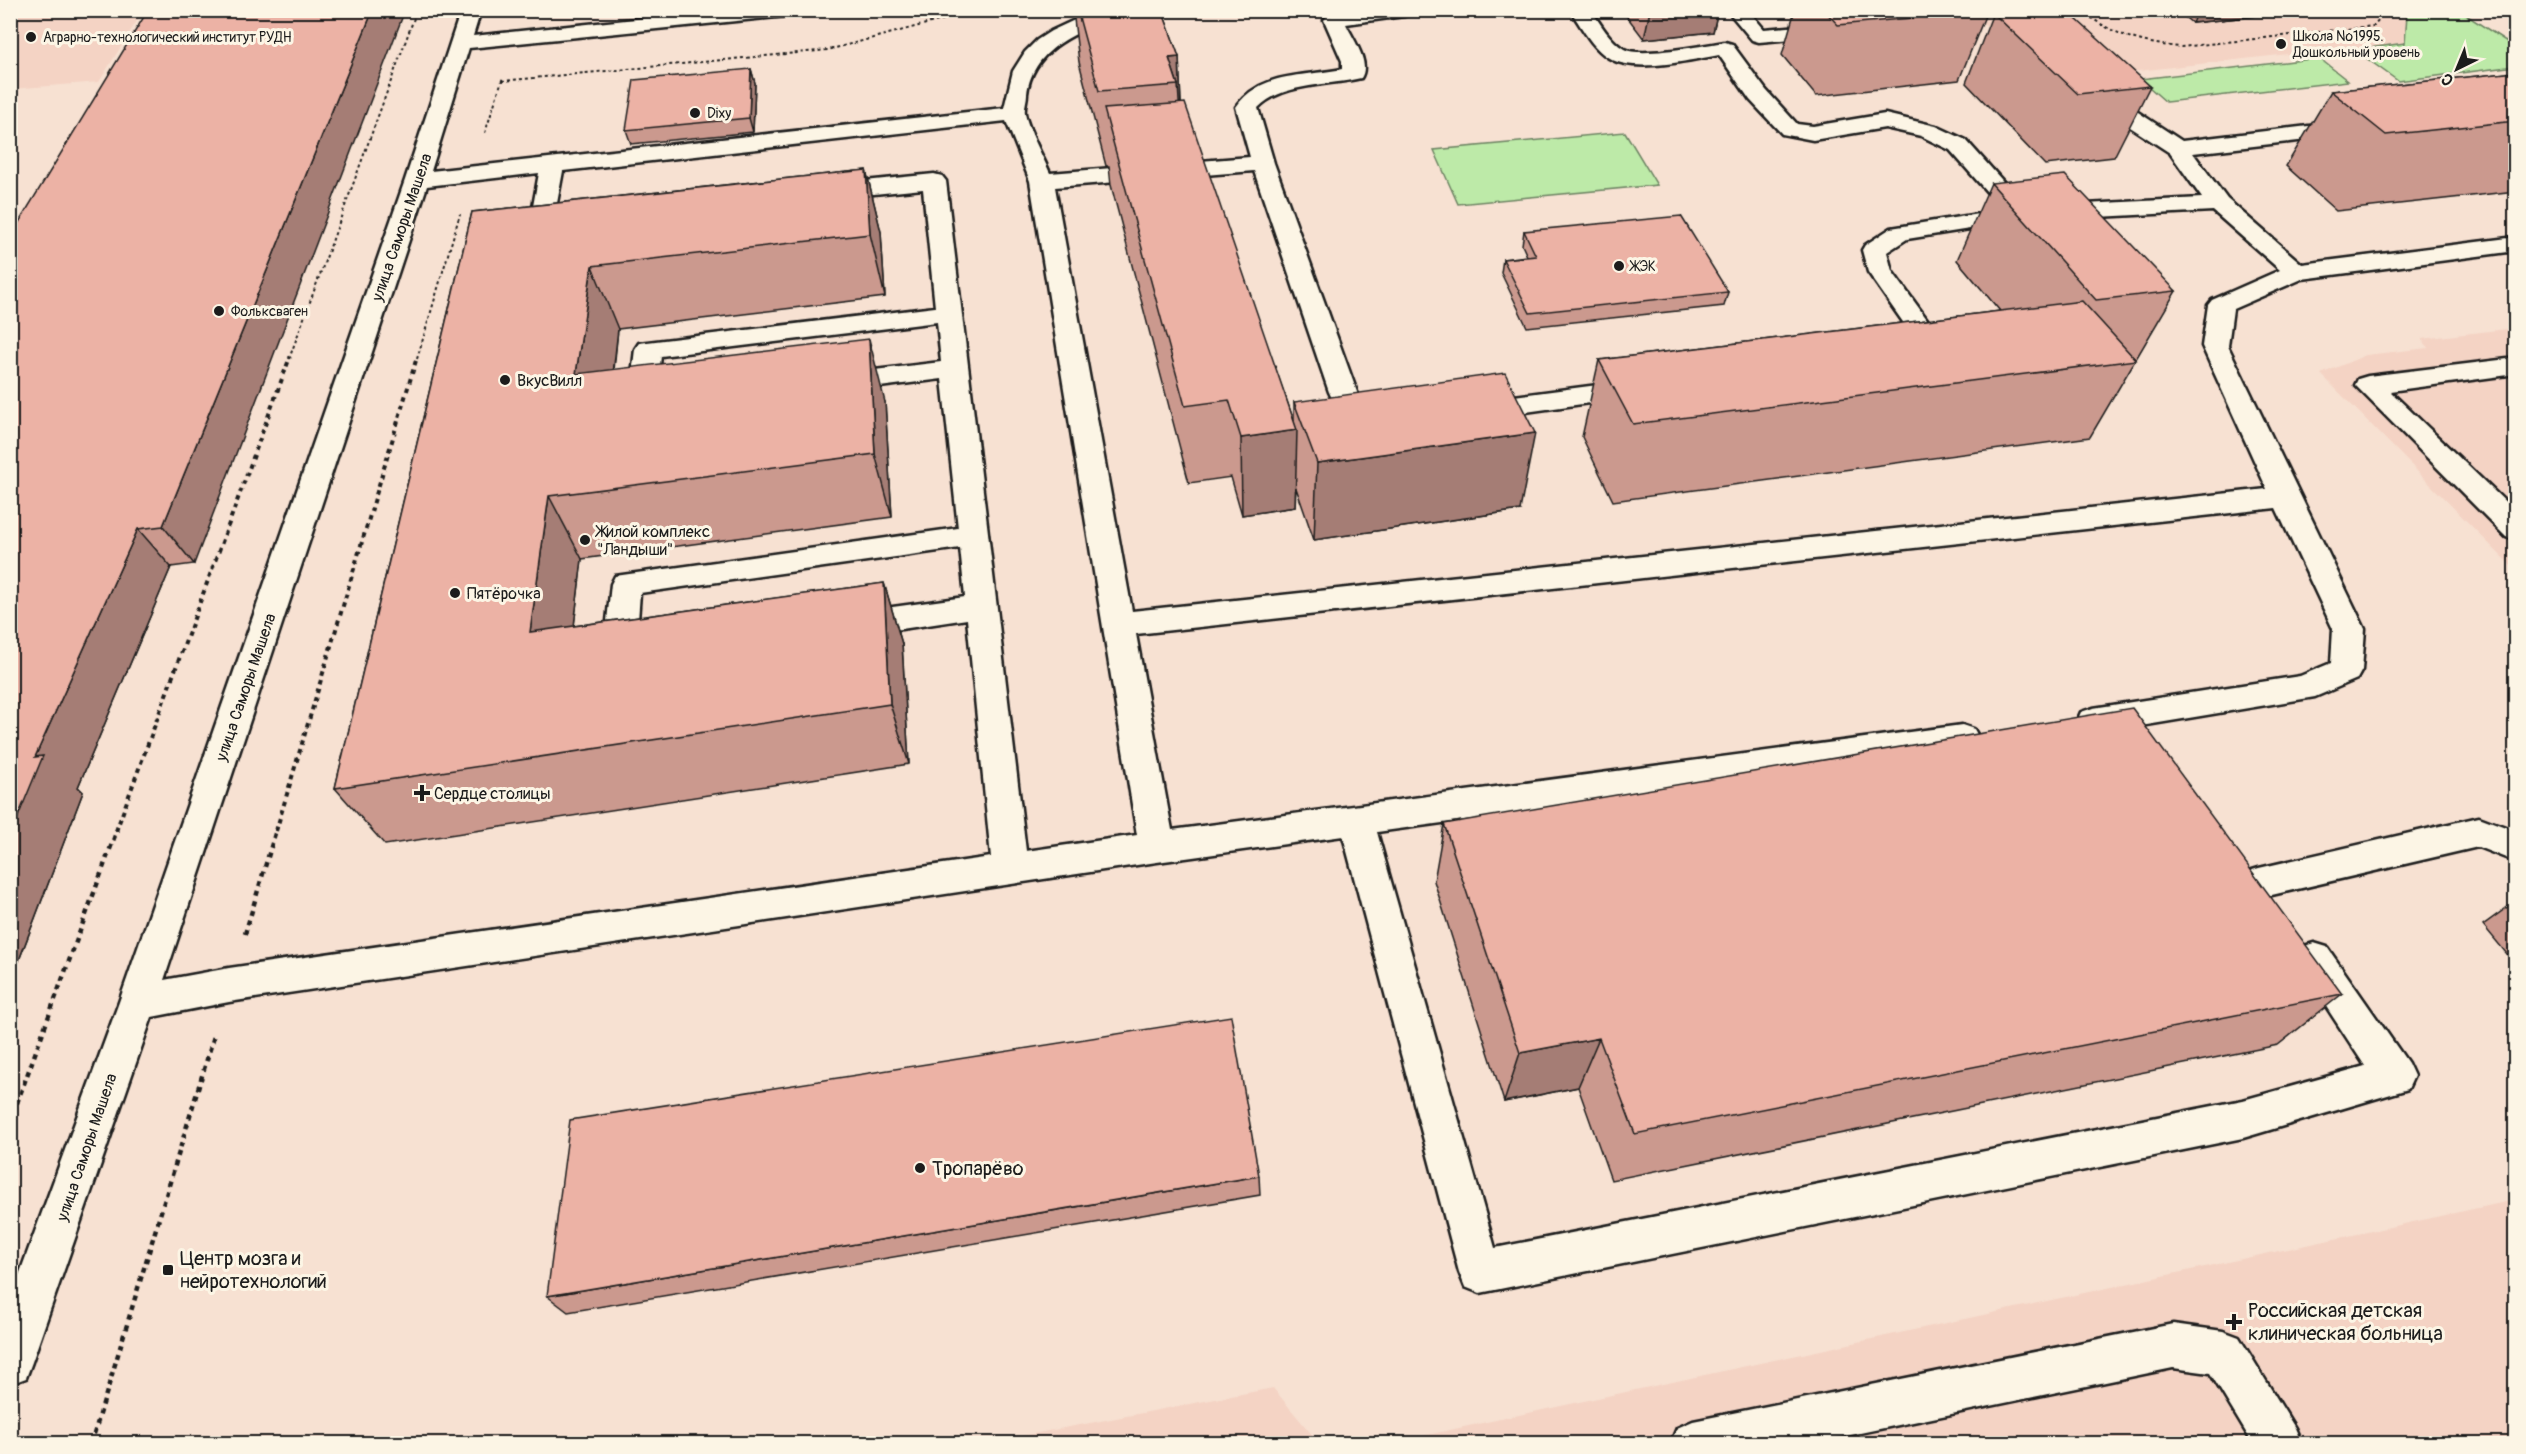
<svg xmlns="http://www.w3.org/2000/svg" width="2526" height="1454" font-family="Pangolin,sans-serif">
<style>
.built{fill:#f4d3c4}
.green{fill:#bdeaa8;stroke:#6c8362;stroke-width:1.5}
.lines{fill:none;stroke-linecap:round;stroke-linejoin:round}
.minor-casing{stroke:#1c1c1c;stroke-width:5}
.path-far2{stroke:#1c1c1c;stroke-width:2;stroke-dasharray:3 3;stroke-linecap:butt}
.path-far1{stroke:#1c1c1c;stroke-width:4;stroke-dasharray:4.5 4.5;stroke-linecap:butt}
.path{stroke:#1c1c1c;stroke-width:4.5;stroke-dasharray:5 5;stroke-linecap:butt}
.minor{fill:#fcf5e5;fill-rule:evenodd}
.wall{fill:#cb998e;stroke:#1c1c1c;stroke-width:1.5}
.shaded-wall{fill:#a57d74;stroke:#1c1c1c;stroke-width:1.5}
.building{fill:#ecb2a5;stroke:#1c1c1c;stroke-width:1.5}
.poi-dot{fill:#1c1c1c;stroke:#fcf5e5;stroke-width:2}
.labels{text-anchor:middle;stroke-width:6;stroke-linejoin:round;paint-order:stroke}
.far-poi-label{font-size:14px;fill:#1c1c1c;stroke:#fcf5e5;text-anchor:start}
.street-label{font-size:16px;fill:#1c1c1c;stroke:#fcf5e5}
.poi-label{font-size:16px;fill:#1c1c1c;stroke:#fcf5e5;text-anchor:start}
.near-poi-label{font-size:20px;fill:#1c1c1c;stroke:#fcf5e5;text-anchor:start}
</style>
<rect width="100%" height="100%" fill="#f7e1d2"/>
<filter id="ink" filterUnits="userSpaceOnUse"><feTurbulence type="fractalNoise" baseFrequency=".0167" numOctaves="2"/><feDisplacementMap in="SourceGraphic" scale="12" xChannelSelector="R" yChannelSelector="G"/><feConvolveMatrix kernelMatrix="1 2 1 2 8 2 1 2 1" color-interpolation-filters="sRGB"/></filter>
<g filter="url(#ink)">
<path class="built" d="M11,10H143V11L99,82L11,89Z
M1925,11H2460L2515,47V66L2398,81L2350,47L2111,74L1997,28Z
M2515,328V570L2321,374L2366,355L2428,348L2422,339Z
M2515,1200V1443H1390Z
M1273,1388L1319,1443H985Z"/>
<path class="green" d="M2402,11H2460L2515,47V66L2398,81L2355,50L2405,43L2407,14Z
M2319,58L2348,81L2166,102L2140,79Z
M1625,132L1657,185L1458,204L1434,150Z"/>
<g class="lines">
<g class="minor-casing">
<path id="minor" d="M461,10H481L473,36L722,10H797L794,14L787,16L469,48L431,171L1004,108L1013,71L1025,52L1037,40L1051,31L1096,10H1125L1122,14C1083,31 1033,45 1027,94C1027,100 1024,107 1025,113C1027,127 1044,159 1050,173L1250,157L1236,107C1261,71 1305,77 1342,69V61L1324,20L1327,16L1358,10H1414L1411,14L1404,16L1346,24C1353,39 1371,63 1361,78C1327,86 1282,83 1258,108L1274,163L1357,392L1365,412L1382,415L1386,421L1382,427C1369,431 1358,430 1345,426L1329,392L1254,171L1055,187L1132,611L2267,489L2202,346L2208,305L2212,300L2280,270L2213,211L2020,221L1907,239L1887,252L1892,271L1940,337C1931,350 1912,359 1897,355L1893,349L1897,343L1912,335L1868,272L1862,250L1865,245L1891,228L2003,210L1950,150L1921,136L1885,128L1813,140L1782,134L1750,100L1719,55C1690,60 1635,74 1609,58C1592,48 1581,26 1570,10H1591C1600,23 1610,41 1624,49C1640,58 1705,45 1725,42L1732,44L1766,90L1797,124L1813,126L1885,114L1936,126L1966,140L2026,207L2202,198L2170,153L2087,99L2084,94L2087,89L2095,87L2103,89L2182,141L2350,121L2358,123L2361,128L2358,133L2350,135L2193,153L2227,199L2302,264L2516,237V251L2302,279L2233,309L2228,346L2365,629L2362,670L2357,679L2315,697L2093,734L2081,730L2077,721L2081,712L2093,708L2300,676L2331,663L2333,629L2276,508L1136,634L1172,830L1962,725L1974,729L1979,738L1974,747L1962,751L1377,832L1495,1248L2243,1100L2365,1066L2295,959L2301,947L2314,943L2327,947L2408,1063L2414,1076L2408,1089L2243,1138L1480,1293L1465,1287L1459,1272L1343,836L1157,862L229,1002L152,1017L32,1362L26,1378L10,1384V1300L119,1002L405,180ZM1006,121L1030,181L1137,835L1026,851L946,181L942,176L934,174L825,185L817,187L813,192L817,197L825,199L923,189L935,307L639,343L635,349L628,408L632,414L642,417L655,413L659,407L656,403L661,356L937,322L941,362L833,375L823,378L820,384L823,390L833,393L942,379L958,528L615,576L611,584L603,658L608,667L619,670L637,666L642,657L636,648L640,593L960,548L965,597L849,613L838,617L833,625L838,633L849,637L967,619L991,857L229,968L164,980L427,186L539,173L530,223L534,228L542,230L576,225L580,220L576,215L568,213L555,214L563,171Z
M1727,10H1748L1764,29L1834,23L1841,25L1844,29L1841,33L1834,35L1759,42L1752,40Z
M2516,358V374L2390,391L2516,512V540L2506,537L2355,385L2358,379L2368,376Z
M1636,380L1646,383L1649,389L1646,395L1476,419L1466,416L1462,410L1466,404L1476,401Z
M2479,817L2516,831V862L2478,847L2259,898L2246,894L2241,883L2246,872L2259,868Z
M2173,1324L2223,1331L2239,1337L2295,1428L2302,1444H2253L2210,1373L2173,1368L1807,1444H1670L1677,1428L1693,1421Z"/>
</g>
<path class="path-far2" d="M2081,10C2112,35 2142,44 2181,47L2374,26L2379,20L2377,10
M502,81L828,50L979,10
M485,133L503,77
M289,359L417,10
M417,359L460,214"/>
<path class="path-far1" d="M116,831L290,357
M276,831L417,357"/>
<path class="path" d="M245,934L276,830
M10,1122L117,830
M91,1444L214,1036"/>
<use href="#minor" class="minor"/>
</g>
<path class="wall" d="M1073,10H1162L1179,57L1181,103L1294,421V402L1520,510L1314,540L1296,488L1295,507L1242,515L1231,477L1189,483L1111,185L1109,166H1106L1079,62Z
M1622,10H1718L1713,32L1644,39Z
M1795,10L1987,11L1959,80L1816,96L1782,55Z
M2176,10H2285L2284,13L2192,23Z
M1993,13L2150,86L2114,157L2045,165L1966,83Z
M751,69L755,83L753,132L631,144L626,130Z
M2516,72V191L2336,211L2286,166L2331,91Z
M866,170L881,232L885,297L618,329L614,370L885,402L892,517L582,559L574,626L884,583L902,644L909,764L385,845L335,788L472,212Z
M1991,183L2176,291L2090,437L1613,501L1582,437L1599,360L2000,311L1957,260Z
M1524,231L1728,292L1724,306L1527,327L1501,273L1503,259L1527,256L1522,245Z
M10,237L194,564L171,567L78,787L83,792L16,968L10,969Z
M1444,824L2342,994L2278,1045L1611,1180L1578,1087L1504,1102L1434,881Z
M2516,901V965L2483,925Z
M1259,1176L1260,1195L568,1312L547,1296Z"/>
<path class="shaded-wall" d="M373,10H405L194,564L163,526Z
M1650,10H1718L1713,32L1644,39Z
M2198,10H2285L2284,13L2192,23Z
M1179,57L1182,131L1181,132L1178,85L1169,58Z
M751,69L755,83L753,132L749,118Z
M866,170L881,232L885,297L870,234Z
M592,266L618,329L606,437L576,374Z
M869,339L885,402L892,517L875,454Z
M1297,430L1295,507L1242,515L1241,438Z
M1535,433L1520,510L1314,540L1317,463Z
M549,496L582,559L566,693L530,632Z
M138,529L171,567L78,787L83,792L16,968L10,964V836L35,757Z
M884,583L902,644L909,764L890,704Z
M1599,1038L1578,1087L1504,1102L1520,1053Z"/>
<path class="building" d="M148,10H373L163,526L138,529L35,757L43,756L10,836V237Z
M1077,10H1162L1179,57L1169,58L1178,85L1099,91Z
M1824,10H1986L1987,11L1838,25Z
M2019,10H2066L2150,86L2078,94L1993,13Z
M751,69L749,118L626,130L634,80Z
M2516,72V121L2386,135L2331,91Z
M1185,103L1297,430L1241,438L1229,400L1185,406L1104,109Z
M866,170L870,234L592,266L576,374L869,339L875,454L549,496L530,632L884,583L890,704L335,788L472,212Z
M2065,175L2176,291L2096,300L1991,183Z
M1681,216L1728,292L1530,313L1503,259L1536,256L1524,231Z
M2082,301L2136,360L1633,424L1599,360Z
M1505,373L1535,433L1317,463L1294,402Z
M2132,708L2342,994L1635,1134L1599,1038L1520,1053L1444,824Z
M1231,1016L1259,1176L547,1296L570,1120Z"/>
</g>
<g class="poi-dot">
<circle cx="31" cy="37" r="6"/>
<circle cx="2281" cy="44" r="6"/>
<circle cx="695" cy="113" r="6"/>
<circle cx="1619" cy="266" r="6"/>
<circle cx="219" cy="311" r="6"/>
<circle cx="505" cy="380" r="6"/>
<circle cx="585" cy="540" r="6"/>
<circle cx="455" cy="593" r="6"/>
<path d="M419 784h6v6h6v6h-6v6h-6v-6h-6v-6h6z"/>
<circle cx="920" cy="1168" r="6"/>
<rect x="162" y="1264" width="12" height="12" rx="3"/>
<path d="M2231 1313h6v6h6v6h-6v6h-6v-6h-6v-6h6z"/>
</g>
<g class="labels">
<g class="far-poi-label">
<text x="2293" y="41">Школа №1995.<tspan x="2293" dy="16">Дошкольный уровень</tspan></text>
<text x="43" y="42">Аграрно-технологический институт РУДН</text>
<text x="707" y="118">Dixy</text>
<text x="1631" y="271">ЖЭК</text>
<text x="231" y="316">Фольксваген</text>
</g>
<g class="street-label">
<text transform="translate(401 227) rotate(-71)" y="6">улица Саморы Машела</text>
<text transform="translate(245 687) rotate(-71)" y="6">улица Саморы Машела</text>
<text transform="translate(86 1147) rotate(-71)" y="6">улица Саморы Машела</text>
</g>
<g class="poi-label">
<text x="517" y="386">ВкусВилл</text>
<text x="597" y="537">Жилой комплекс<tspan x="597" dy="18">"Ландыши"</tspan></text>
<text x="467" y="599">Пятёрочка</text>
<text x="434" y="799">Сердце столицы</text>
</g>
<g class="near-poi-label">
<text x="932" y="1175">Тропарёво</text>
<text x="180" y="1265">Центр мозга и<tspan x="180" dy="23">нейротехнологий</tspan></text>
<text x="2248" y="1317">Российская детская<tspan x="2248" dy="23">клиническая больница</tspan></text>
</g>
</g>
<rect width="2526" height="1454" fill="none" stroke="#fcf5e5" stroke-width="36"/>
<rect x="18" y="18" width="2490" height="1418" fill="none" stroke="#1c1c1c" stroke-width="2" filter="url(#ink)"/>
<g transform="translate(2457 69) rotate(223)" stroke="#fcf5e5" stroke-width="4.5" paint-order="stroke">
<path d="M0-4.5L10 22L0 15L-10 22Z" fill="#1c1c1c"/>
<text y="-9" font-size="16" font-weight="bold" text-anchor="middle" fill="#1c1c1c">С</text>
</g>
</svg>
